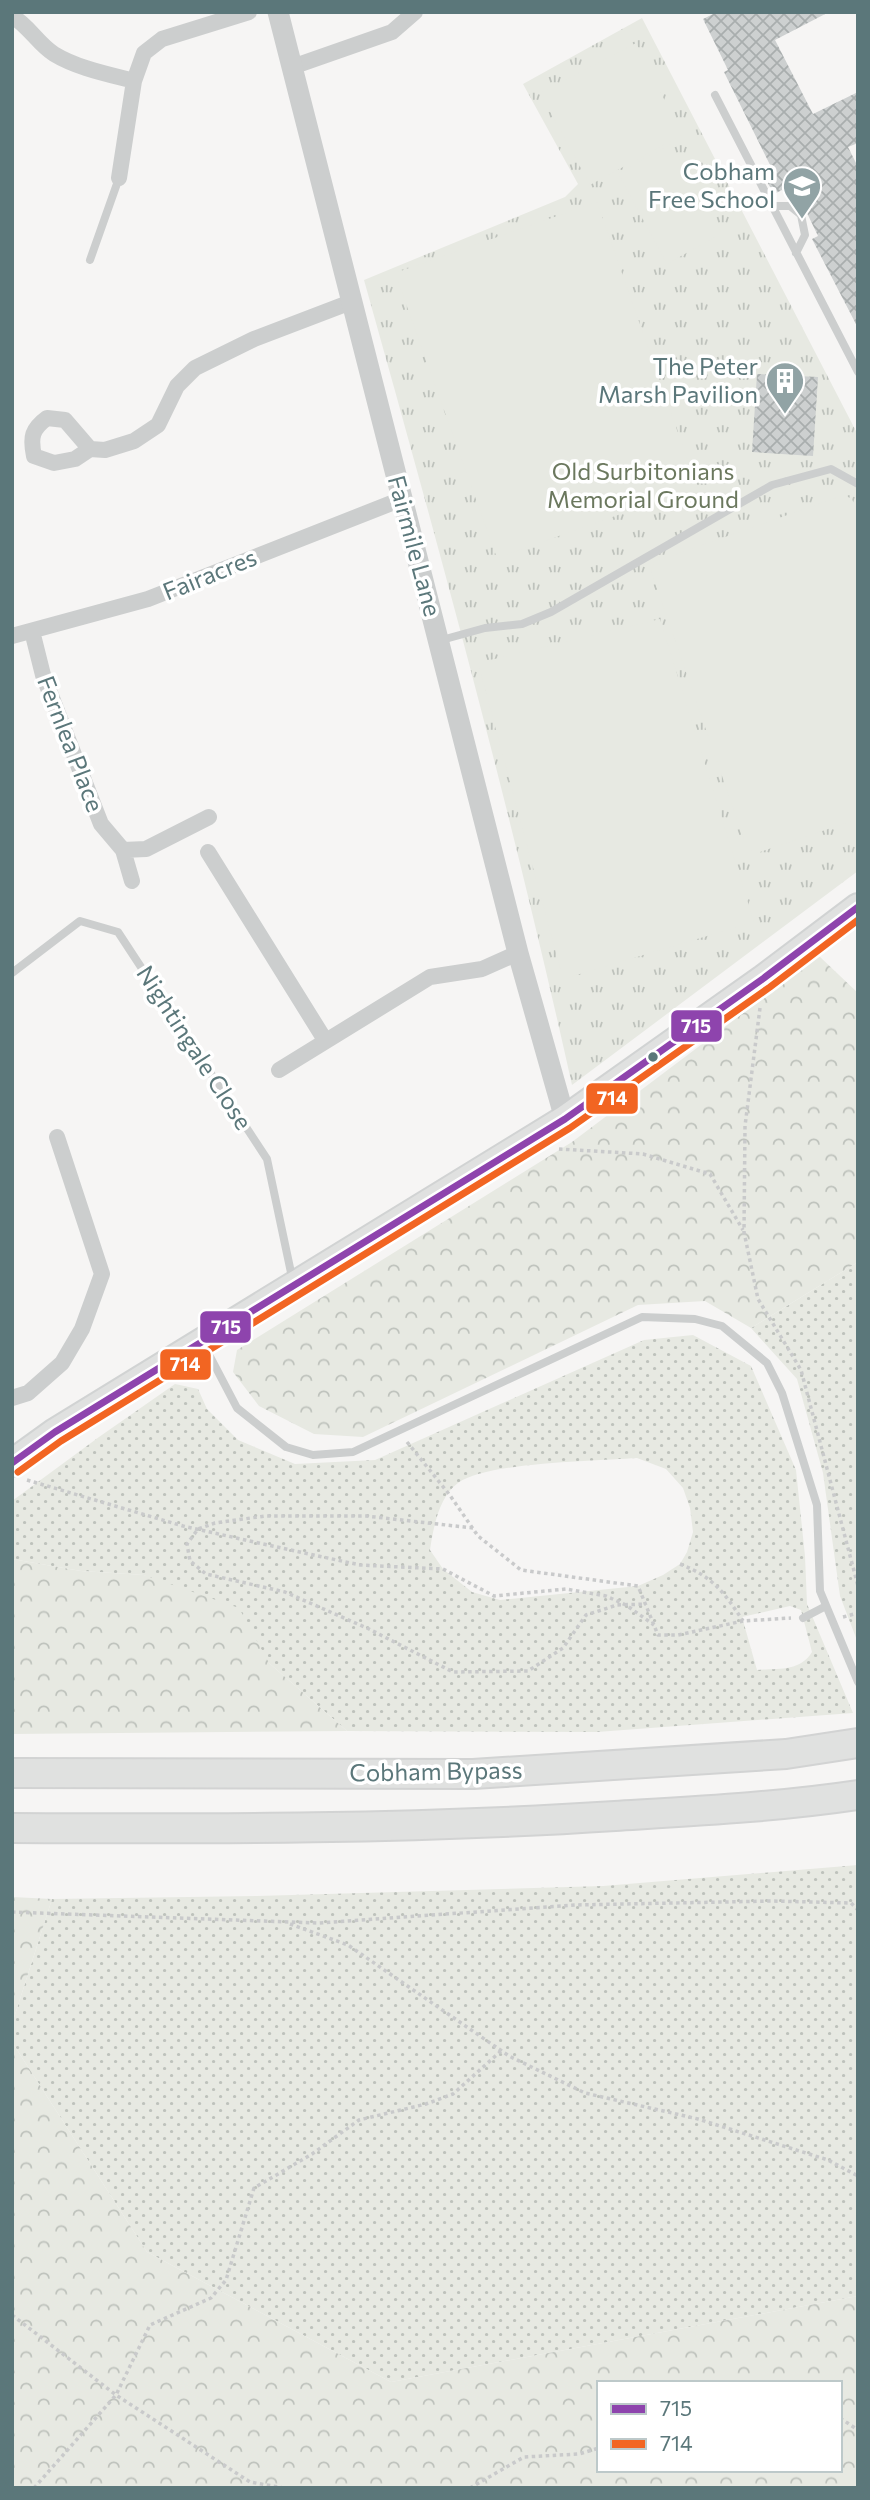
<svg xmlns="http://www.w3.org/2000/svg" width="870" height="2500" font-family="Commissioner,sans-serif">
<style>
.grass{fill:url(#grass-dots);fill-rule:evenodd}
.forest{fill:url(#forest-crowns);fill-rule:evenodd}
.park{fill:url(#park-tufts)}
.pitch{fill:#e7e9e2}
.building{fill:url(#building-cross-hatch)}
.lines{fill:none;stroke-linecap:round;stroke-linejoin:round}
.primary-casing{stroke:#d1d3d3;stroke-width:30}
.trunk-casing{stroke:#d2d3d3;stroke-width:32}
.path{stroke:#c9cacb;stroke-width:3.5;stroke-dasharray:3.5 3.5;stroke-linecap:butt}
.service{stroke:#cccece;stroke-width:8}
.minor{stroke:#cccece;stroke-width:16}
.tertiary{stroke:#cccece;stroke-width:21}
.primary{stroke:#e0e1e0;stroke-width:26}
.trunk{stroke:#e0e1e0;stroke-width:28}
.bus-1-casing{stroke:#fff;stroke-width:12}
.bus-2-casing{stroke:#fff;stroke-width:12}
.bus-1{stroke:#8e44ad;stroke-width:7}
.bus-2{stroke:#f26522;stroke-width:7}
.bus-dot{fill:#5b777a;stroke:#fff;stroke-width:2.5}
.labels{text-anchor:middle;stroke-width:7;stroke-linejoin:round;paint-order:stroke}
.poi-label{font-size:24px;fill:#5b777a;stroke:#fff;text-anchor:end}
.park-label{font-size:24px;fill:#6b785e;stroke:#fff}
.street-label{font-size:24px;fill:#5b777a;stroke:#fff}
.line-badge{stroke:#fff;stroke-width:2.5}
.badge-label{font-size:19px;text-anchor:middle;font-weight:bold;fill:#fff}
</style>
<defs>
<pattern id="grass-dots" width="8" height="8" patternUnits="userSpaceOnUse" patternTransform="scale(1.75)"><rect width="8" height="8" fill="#e7e9e2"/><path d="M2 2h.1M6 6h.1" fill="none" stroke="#bec2bc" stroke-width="1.8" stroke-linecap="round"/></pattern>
<pattern id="forest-crowns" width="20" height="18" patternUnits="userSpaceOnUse" patternTransform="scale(1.75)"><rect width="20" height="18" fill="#e7e9e2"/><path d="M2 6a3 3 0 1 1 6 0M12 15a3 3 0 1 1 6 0" fill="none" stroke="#bec2bc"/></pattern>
<pattern id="park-tufts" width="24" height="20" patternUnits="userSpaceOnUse" patternTransform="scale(1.75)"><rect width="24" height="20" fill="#e7e9e2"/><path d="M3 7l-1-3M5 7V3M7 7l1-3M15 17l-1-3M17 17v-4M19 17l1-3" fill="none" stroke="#bec2bc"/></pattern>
<pattern id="building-cross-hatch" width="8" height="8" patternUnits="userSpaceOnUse" patternTransform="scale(1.75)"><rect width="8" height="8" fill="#cdd0d0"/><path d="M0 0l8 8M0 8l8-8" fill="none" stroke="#a9aeae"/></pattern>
</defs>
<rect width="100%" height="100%" fill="#f6f5f4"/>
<path class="grass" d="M858,1262V1643L840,1596L823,1473L797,1379L751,1328Z
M693,1335L751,1366L796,1470L805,1556L807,1604L853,1713L597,1732L347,1731L269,1663L144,1575L81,1571L12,1559V1501L99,1437L175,1384L198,1389L207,1409L238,1440L295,1464L375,1460L644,1340ZM637,1458L666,1469L683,1488L690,1508L693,1532L687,1552L680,1564L663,1575L638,1586L500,1600L472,1592L443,1569L430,1550C433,1529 439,1496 458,1483C487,1462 597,1461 637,1458ZM790,1606L801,1610L812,1652C800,1672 778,1668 757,1670L742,1617Z
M858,1865V2296L391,2382L147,2252L12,2042V2024L52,1899L257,1896L603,1886Z"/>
<path class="forest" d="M819,956L858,993V1262L751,1328L705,1301L638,1305L363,1437L314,1434L259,1406L233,1372L237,1350L572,1142Z
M12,1559L81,1571L144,1575L239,1608L269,1663L347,1731L12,1734Z
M12,1897L52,1899L12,2024Z
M12,2042L147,2252L391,2382L858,2296V2488H12ZM599,2383H840V2470H599Z"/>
<path class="park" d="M642,18L858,435V871L572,1085C512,814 439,547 364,280L565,197L578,184L523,84Z"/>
<path class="pitch" d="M636,43L682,135L590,185L540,93Z
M671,144L722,233L667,264L618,173Z
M597,202L697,487L497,558L395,273Z
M844,495L852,499L858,514V819L757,853L747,848L651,571L654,562Z
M660,619L754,922L563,979L478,663Z"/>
<path class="building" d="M717,12H829L775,40L813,114L858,92V143L848,147L858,167V328L812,239L818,236L796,190L786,196L782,190L774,194L765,178L774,173L724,72L728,70L703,19Z
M757,374L818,377L813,456L752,452Z"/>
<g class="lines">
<g class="primary-casing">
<path id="primary" d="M12,1463L55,1432L565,1119L764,978L858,907"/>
</g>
<g class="trunk-casing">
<path id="trunk" d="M12,1773L473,1774L786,1754L858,1743
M12,1828C213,1829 415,1829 615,1816C697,1811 777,1807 858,1795"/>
</g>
<path class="path" d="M760,1008L745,1126L744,1232L758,1299L801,1370L858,1586
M559,1149L643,1154L710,1174L743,1230
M407,1442L449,1494L478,1536L521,1570L638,1586L658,1635H678L743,1621L791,1618
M27,1480L183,1526L263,1544L360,1565L443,1569L494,1596L566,1589L606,1596L626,1605L654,1625
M473,1528L366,1516H265L215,1523L198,1529L187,1544L190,1561L206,1574L285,1592L369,1629L453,1672L528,1671L563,1648L586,1615L617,1605L646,1604
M680,1564C713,1577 724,1592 743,1621
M843,1617L858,1613
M12,1912L319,1923L575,1905L772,1901L851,1903L858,1910
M290,1924L348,1945L509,2056L585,2093L698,2119L828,2160L858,2176
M12,2315L116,2395L250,2482L284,2488
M840,2418L858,2430
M34,2488L116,2395L150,2325L211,2298L226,2280L254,2188L312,2154L359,2120L426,2104L453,2094L501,2051
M470,2488L524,2457L579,2454L599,2448"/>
<path class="service" d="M715,95L858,372
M772,206H790L801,215L805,235L796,253
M90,260L119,178
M438,641L485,628L522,624L551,612L772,485L831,469L858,484
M12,973L80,921L118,932L267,1159L293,1282
M204,1345L237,1408L286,1447L313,1455L353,1452L642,1317L695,1319L722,1326L767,1363L782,1393L817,1505L820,1591L858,1682
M803,1618L826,1606"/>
<path class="minor" d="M12,16C29,26 38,44 54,54C77,68 107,74 134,81
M292,67L392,32L415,12
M119,178L134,81L144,53L162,39L249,12
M90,449L65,420L47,418C32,429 30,437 34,456L54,463L75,459L90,449L105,450L134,441L158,425L177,386L195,368L254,339L351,302
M32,631L43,675L101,824L123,850L146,849L209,817
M12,636L148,599L402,499
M123,850L132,881
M208,852L325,1040
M279,1070L430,977L482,969L518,953
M12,1398L28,1393L62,1363L82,1329L102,1274L57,1137"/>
<path class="tertiary" d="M278,12L518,953L565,1119"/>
<use href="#primary" class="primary"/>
<use href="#trunk" class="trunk"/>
<g class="bus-1-casing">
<path id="bus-1" d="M12,1463L55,1432L565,1119L764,978L858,907"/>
</g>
<g class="bus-2-casing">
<path id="bus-2" d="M18,1472L61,1441L570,1128L770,987L858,920"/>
</g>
<use href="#bus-1" class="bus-1"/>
<use href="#bus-2" class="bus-2"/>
</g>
<defs>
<g id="school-pin" transform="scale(2.0125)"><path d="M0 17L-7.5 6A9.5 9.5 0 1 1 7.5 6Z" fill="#91a3a5" stroke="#fff"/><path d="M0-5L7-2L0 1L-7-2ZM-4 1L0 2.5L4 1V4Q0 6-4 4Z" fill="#fff"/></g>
<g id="building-pin" transform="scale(2.0125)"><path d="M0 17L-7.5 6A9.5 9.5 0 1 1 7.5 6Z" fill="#91a3a5" stroke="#fff"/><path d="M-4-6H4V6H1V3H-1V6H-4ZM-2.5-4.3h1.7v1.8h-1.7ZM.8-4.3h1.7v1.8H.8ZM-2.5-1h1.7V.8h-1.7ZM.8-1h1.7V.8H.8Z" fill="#fff"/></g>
</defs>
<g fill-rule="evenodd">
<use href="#school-pin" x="802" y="186"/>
<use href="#building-pin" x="785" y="381"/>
</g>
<circle class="bus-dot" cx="653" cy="1057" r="6"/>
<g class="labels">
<g class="poi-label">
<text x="775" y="180">Cobham<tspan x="775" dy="28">Free School</tspan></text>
<text x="758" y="375">The Peter<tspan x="758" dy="28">Marsh Pavilion</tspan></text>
</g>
<g class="park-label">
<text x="643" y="480">Old Surbitonians<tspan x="643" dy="28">Memorial Ground</tspan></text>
</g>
<g class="street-label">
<text transform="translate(414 546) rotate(75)" y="8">Fairmile Lane</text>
<text transform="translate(210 575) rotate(-22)" y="8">Fairacres</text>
<text transform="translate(70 744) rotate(69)" y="8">Fernlea Place</text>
<text transform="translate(194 1048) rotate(57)" y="8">Nightingale Close</text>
<text transform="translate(436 1772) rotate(-1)" y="8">Cobham Bypass</text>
</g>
</g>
<g class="line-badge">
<rect x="670" y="1009" width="53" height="34" rx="7" fill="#8e44ad"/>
<rect x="585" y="1082" width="54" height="33" rx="7" fill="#f26522"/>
<rect x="199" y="1310" width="53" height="34" rx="7" fill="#8e44ad"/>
<rect x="159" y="1348" width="53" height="33" rx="7" fill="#f26522"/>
</g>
<g class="badge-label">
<text x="696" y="1033">715</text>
<text x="612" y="1105">714</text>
<text x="226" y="1334">715</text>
<text x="185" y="1371">714</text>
</g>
<rect width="870" height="2500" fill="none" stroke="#5b777a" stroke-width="28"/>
<rect x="597" y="2381" width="245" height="91" fill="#ffffff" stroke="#bdc9ca" stroke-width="2"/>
<rect x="611" y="2404" width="35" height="10" fill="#8e44ad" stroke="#bdc9ca" stroke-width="2"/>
<text x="660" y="2416" font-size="21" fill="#5b777a">715</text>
<rect x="611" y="2439" width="35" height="10" fill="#f26522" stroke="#bdc9ca" stroke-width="2"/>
<text x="660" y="2451" font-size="21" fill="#5b777a">714</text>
</svg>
